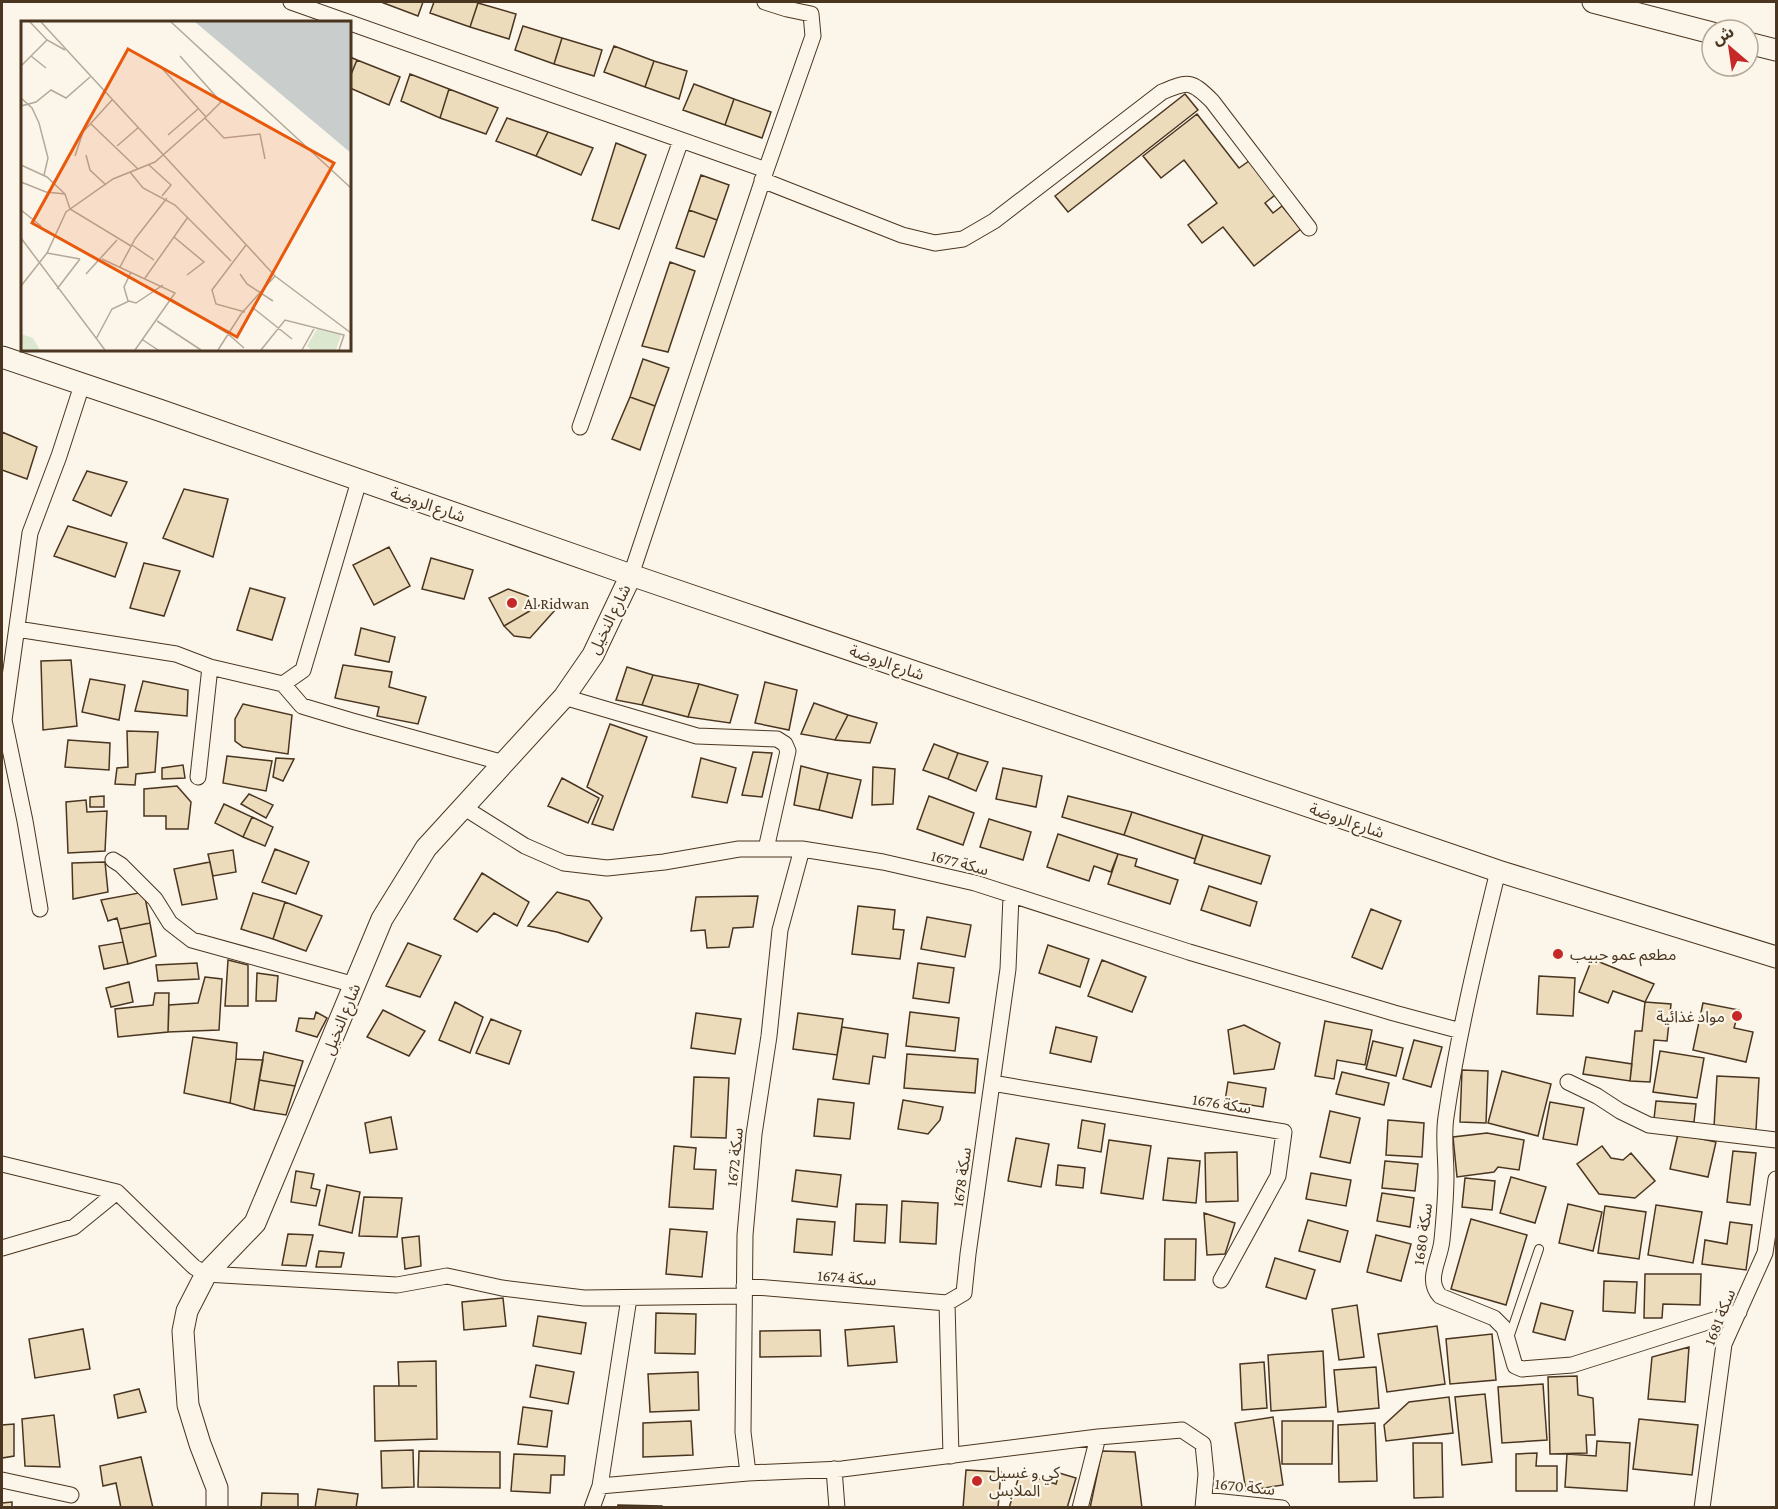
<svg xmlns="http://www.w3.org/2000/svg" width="1778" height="1509" font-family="'Crimson Pro','Noto Sans Arabic',serif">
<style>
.building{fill:#ecdcbc;stroke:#4a3520;stroke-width:1.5}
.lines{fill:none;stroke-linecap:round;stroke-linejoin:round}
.lane-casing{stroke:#4a3520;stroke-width:10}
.street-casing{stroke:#4a3520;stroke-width:17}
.secondary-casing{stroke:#4a3520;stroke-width:23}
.lane{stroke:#fbf6e9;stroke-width:8}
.street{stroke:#fbf6e9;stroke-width:15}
.secondary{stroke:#fbf6e9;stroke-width:21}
.poi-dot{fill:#c62828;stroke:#fbf6e9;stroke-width:2}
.labels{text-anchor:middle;stroke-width:4.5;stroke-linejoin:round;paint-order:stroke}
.street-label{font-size:16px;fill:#4a3520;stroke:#fbf6e9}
.poi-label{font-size:16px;fill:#4a3520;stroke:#fbf6e9;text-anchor:start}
.inset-road{fill:none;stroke:#b4a999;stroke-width:1.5}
.view{fill:#e8590c;fill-opacity:0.15;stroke:#e8590c;stroke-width:3}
.inset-edge{fill:none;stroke:#4a3520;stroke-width:3}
</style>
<rect width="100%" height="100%" fill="#fbf6e9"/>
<path class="building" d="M381,2H423L418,16Z
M434,2H475L478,3L470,27L430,13Z
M478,3L516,14L509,39L470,27Z
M523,26L562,38L554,64L515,50Z
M562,38L602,50L594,76L554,64Z
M614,46L654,61L645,87L604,72Z
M350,57L357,60L350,77Z
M357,60L400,77L389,105L350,88V77Z
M654,61L687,71L679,99L645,87Z
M410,74L449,89L440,118L401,101Z
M694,84L734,99L725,125L683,110Z
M449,89L498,108L486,134L440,118Z
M1185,94L1198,110L1068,212L1055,196Z
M734,99L771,112L762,138L725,125Z
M1197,114L1239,168L1249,161L1275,195L1265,203L1273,213L1282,206L1301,229L1254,266L1223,227L1202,243L1188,225L1217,203L1184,160L1161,178L1143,156Z
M507,118L548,132L536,156L496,141Z
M548,132L593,148L581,175L536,156Z
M616,143L646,155L619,229L592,220Z
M701,175L729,185L717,220L689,210Z
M689,210L717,220L704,257L676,248Z
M670,262L695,271L668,352L642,346Z
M643,359L669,368L655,406L630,397Z
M630,397L655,406L640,450L612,439Z
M2,432L37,447L27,479L2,470Z
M87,471L127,482L111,516L73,500Z
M184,489L228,499L213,557L163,538Z
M68,526L127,543L115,577L54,556Z
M389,547L410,586L374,605L353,565Z
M431,558L473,570L464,599L422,589Z
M144,563L180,571L164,616L130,608Z
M250,588L285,598L272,640L237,630Z
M508,589L528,596L535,608L504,626L489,598Z
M543,603L556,609L530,638L514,636L504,626Z
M361,628L395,637L389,662L355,655Z
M71,660L77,726L43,730L41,661Z
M343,665L392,672L389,687L426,697L418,724L377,716L379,707L335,698Z
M627,667L653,675L642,705L616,700Z
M653,675L699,684L688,717L642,705Z
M90,679L125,685L119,720L82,712Z
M143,681L188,690L187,716L135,711Z
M765,682L797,690L789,730L755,723Z
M699,684L738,695L730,723L688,717Z
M814,703L848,715L835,740L801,734Z
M243,704L292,715L288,754L243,747L235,741V719Z
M848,715L877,723L870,743L835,740Z
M610,724L647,737L613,830L592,824L603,796L587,787Z
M127,731L158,732L155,772L136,774L135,785L115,784L117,768L128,767Z
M68,740L110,743L109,770L65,767Z
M934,744L958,753L948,779L923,770Z
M753,752L772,753L762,797L742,795Z
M958,753L988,762L976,791L948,779Z
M227,756L272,761L266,791L223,783Z
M276,758L294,759L283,781L273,777Z
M701,758L736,768L727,803L692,797Z
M183,765L185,778L162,779V768Z
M801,766L828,773L819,810L794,805Z
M873,767L895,769L893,804L872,805Z
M1003,768L1042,776L1036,807L996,799Z
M828,773L861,780L852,818L819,810Z
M562,778L599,798L588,823L548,806Z
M177,786L191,802L188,829H166V816H144V789Z
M249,794L273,805L266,818L241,804Z
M104,796V807H90V797Z
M929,796L974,813L963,845L917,829Z
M1068,796L1132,812L1124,835L1062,817Z
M86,800L87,812L107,811L105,851L68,853L66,802Z
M224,804L252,817L243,837L215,823Z
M1132,812L1203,835L1195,859L1124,835Z
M252,817L273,827L265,846L243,837Z
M989,819L1031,832L1023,860L980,847Z
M1058,834L1118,854L1111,872L1094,866L1089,881L1047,867Z
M1203,835L1270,856L1261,884L1194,863Z
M275,849L309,862L296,894L262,882Z
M233,850L236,872L213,876L208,854Z
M1118,854L1137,859L1135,866L1178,880L1170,904L1108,884Z
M105,862L108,892L73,899L72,863Z
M210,862L217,899L182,905L174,869Z
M482,873L529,902L517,926L494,913L477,932L454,919Z
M1209,886L1257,902L1250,926L1201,910Z
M144,892L150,923L120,929L117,918L108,921L101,900Z
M557,892L589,901L602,918L588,942L557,932L528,926Z
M253,893L285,902L273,939L241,929Z
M758,896L753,927L733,928L729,947L707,948L705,930L691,931L696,897Z
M285,902L322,916L306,951L273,939Z
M858,906L895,910L893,929L904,930L900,959L852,954Z
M1371,909L1401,921L1382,969L1352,957Z
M927,917L971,925L965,957L921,949Z
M150,923L156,956L128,964L120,929Z
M123,942L128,964L104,969L99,946Z
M408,943L441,956L420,997L386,986Z
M1048,945L1089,959L1080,987L1039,973Z
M1592,959L1654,984L1645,1002L1613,991L1608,1003L1579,992Z
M228,960L248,965V1006H225Z
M1102,960L1146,977L1132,1012L1088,996Z
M197,963L199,979L158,981L156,965Z
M918,963L954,968L949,1003L913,998Z
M257,973L278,976L276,1001H256Z
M1539,976L1575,978L1573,1016L1537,1014Z
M205,977L222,979L219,1030L168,1032L169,1005L198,1003Z
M129,982L133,1002L111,1007L106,988Z
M155,993H169L168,1032L118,1037L115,1009L153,1005Z
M455,1002L483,1017L470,1053L439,1040Z
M1645,1002L1671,1004L1667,1041L1654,1040L1650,1082L1630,1081L1635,1031H1642Z
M1703,1003L1739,1010L1734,1028L1753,1032L1746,1062L1693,1050Z
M383,1010L425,1031L409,1056L367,1037Z
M316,1012L327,1018L317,1037L296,1031L299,1018L314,1019Z
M910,1012L959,1018L955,1051L906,1046Z
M696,1013L741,1019L735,1054L691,1048Z
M798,1013L843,1019L837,1055L793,1049Z
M491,1019L521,1031L509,1064L476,1053Z
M1325,1021L1372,1030L1365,1065L1337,1060L1334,1079L1315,1076Z
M1244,1025L1280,1043L1274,1069L1234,1074L1228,1030Z
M842,1027L888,1034L885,1058L873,1056L869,1084L833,1079Z
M1056,1027L1097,1037L1091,1062L1050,1053Z
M193,1037L237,1043L236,1059L230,1103L184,1093Z
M1414,1040L1442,1047L1431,1087L1403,1079Z
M1373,1041L1403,1048L1396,1076L1366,1069Z
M1660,1051L1704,1058L1697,1098L1653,1092Z
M264,1052L303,1061L295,1086L259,1080Z
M907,1054L978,1059L975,1093L904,1088Z
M1586,1057L1632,1064L1630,1081L1583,1074Z
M236,1059L263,1060L254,1110L230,1103Z
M1462,1070L1488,1071L1486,1123L1460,1122Z
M1502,1071L1551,1084L1538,1136L1488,1123Z
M1342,1072L1389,1083L1384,1105L1336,1094Z
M1717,1076L1759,1078L1756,1130L1714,1127Z
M694,1077L729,1078L726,1138L691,1137Z
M259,1080L295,1086L286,1115L254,1110Z
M1228,1082L1266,1088L1263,1107L1225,1101Z
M818,1099L854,1103L850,1139L814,1136Z
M903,1100L943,1107L940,1120L928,1134L898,1129Z
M1656,1101L1696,1104L1694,1122L1654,1119Z
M1550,1102L1584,1108L1577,1145L1543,1139Z
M1330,1111L1360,1118L1350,1163L1320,1157Z
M391,1117L397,1149L370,1153L365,1123Z
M1082,1120L1105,1124L1101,1152L1078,1148Z
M1388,1120L1424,1123L1422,1157L1386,1155Z
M1487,1133L1524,1140L1519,1170L1498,1167L1494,1172L1457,1177L1453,1137Z
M1678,1134L1716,1142L1708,1177L1670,1169Z
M1016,1138L1049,1144L1041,1187L1008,1181Z
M1109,1140L1151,1146L1143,1199L1101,1193Z
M674,1146L696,1148L694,1169L716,1170L713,1209L669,1207Z
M1602,1146L1611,1158L1623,1160L1631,1153L1655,1181L1635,1198L1599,1194L1577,1164Z
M1733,1151L1756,1153L1750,1205L1727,1202Z
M1237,1152L1238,1201L1206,1202L1205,1153Z
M1168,1158L1200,1161L1196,1203L1163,1200Z
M1385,1161L1418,1164L1415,1191L1382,1188Z
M1058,1165L1085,1168L1083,1188L1056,1185Z
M796,1170L841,1175L837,1207L792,1201Z
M296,1171L314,1174L311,1188L320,1190L316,1206L291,1202Z
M1311,1173L1351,1180L1346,1206L1306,1199Z
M1511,1177L1546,1187L1535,1223L1500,1213Z
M1465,1178L1495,1181L1492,1210L1462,1207Z
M327,1185L360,1192L352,1233L319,1225Z
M1382,1193L1414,1198L1410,1227L1377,1221Z
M364,1197L402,1198L397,1237L359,1236Z
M902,1201L938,1203L936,1244L900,1242Z
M856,1204L887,1205L885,1243L854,1241Z
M1568,1204L1602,1212L1593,1251L1559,1243Z
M1656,1205L1702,1212L1693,1263L1648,1255Z
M1605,1206L1646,1212L1639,1259L1598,1253Z
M1204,1213L1235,1223L1225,1254L1207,1255Z
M797,1219L835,1222L832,1255L794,1252Z
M1471,1219L1527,1235L1506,1305L1451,1289Z
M1308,1220L1348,1231L1340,1262L1299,1251Z
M1730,1222L1752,1225L1746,1270L1702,1264L1705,1240L1727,1244Z
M670,1229L707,1232L702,1277L666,1274Z
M288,1234L313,1235L306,1266L282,1265Z
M1376,1235L1411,1244L1401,1281L1367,1272Z
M419,1236L421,1266L405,1269L402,1238Z
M1165,1239H1196L1195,1280H1164Z
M319,1251L344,1253L341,1267H316Z
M1275,1258L1315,1270L1306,1299L1266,1287Z
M1645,1274H1701L1700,1305L1663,1304L1662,1318H1644Z
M1604,1281L1637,1282L1635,1313L1603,1311Z
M503,1298L506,1326L464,1330L462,1302Z
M1541,1303L1573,1311L1565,1340L1533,1332Z
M1357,1305L1364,1357L1339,1360L1332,1309Z
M656,1313L696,1314L695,1354L655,1353Z
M538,1316L586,1323L581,1354L533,1346Z
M894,1326L897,1362L848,1366L845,1330Z
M1437,1326L1445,1384L1387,1392L1378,1334Z
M83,1329L90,1369L35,1378L29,1339Z
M820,1330L821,1356L760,1357V1331Z
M1492,1334L1496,1380L1450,1384L1446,1339Z
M1689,1347L1685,1402L1648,1399L1652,1357Z
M1323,1351L1326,1407L1271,1411L1268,1355Z
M436,1361L437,1439L375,1441L374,1386H417H399L398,1362Z
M1264,1362L1267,1408L1242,1410L1240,1364Z
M536,1365L574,1372L568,1404L530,1397Z
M1376,1367L1379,1408L1338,1412L1334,1370Z
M698,1372L699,1410L650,1412L648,1374Z
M1577,1376L1578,1395L1593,1398L1595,1435H1586L1587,1453L1550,1454L1548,1377Z
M1543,1384L1547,1440L1502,1443L1498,1387Z
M139,1389L146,1412L118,1418L114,1395Z
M1485,1394L1492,1462L1462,1465L1455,1397Z
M1449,1397L1453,1433L1386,1441L1384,1425L1409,1402Z
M523,1407L552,1411L547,1447L518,1444Z
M54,1415L60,1467L25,1466L22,1419Z
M1273,1417L1283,1485L1246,1491L1235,1423Z
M1639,1419L1698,1425L1692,1475L1633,1469Z
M691,1421L693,1455L643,1457V1423Z
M1282,1421H1333L1332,1464H1282Z
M1375,1423L1377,1481L1339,1482L1338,1425Z
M14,1424V1456L2,1458V1425Z
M1597,1441L1630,1443L1627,1491L1565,1487L1567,1454L1596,1456Z
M1413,1443H1442L1443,1497L1414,1498Z
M413,1450L414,1487L382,1488L381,1451Z
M419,1451L500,1452V1488L418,1487Z
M1102,1451L1135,1452L1142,1508H1090Z
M1537,1453L1536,1466H1557V1491H1516V1454Z
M514,1454L565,1456L564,1475H551L550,1493L511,1491Z
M141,1457L153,1508H121L116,1483L103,1486L100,1466Z
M966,1470L1001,1472L998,1508H963Z
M1020,1473L1056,1484L1059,1473L1076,1478L1067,1508H1009Z
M318,1489L358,1494L356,1508H315Z
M262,1493L298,1494V1508H261Z
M12,1502V1508H2V1503Z
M618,1505L662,1506V1508H617Z"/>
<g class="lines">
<g class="lane-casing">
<path id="lane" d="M1509,1338L1539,1249"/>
</g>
<g class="street-casing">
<path id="street" d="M291,2L766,170L631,575
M765,2L787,9L811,14L813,36L766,170
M762,180L902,235L935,243L963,239L994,221L1162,92C1188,81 1191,80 1212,101L1309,228
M580,427L681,140
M17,629L176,654L210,667L283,684L302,706L352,721L504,763
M283,684L303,670L359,481
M564,697L697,736L777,739L785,744L788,751L766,849
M198,777L210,667
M463,807L525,846L564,863L607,868L664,862L739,849H802L883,862L975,883L1189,952L1394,1013L1461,1031
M113,860L121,865L155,899L170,923L192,940L355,985
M1498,871C1478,952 1458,1034 1446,1117C1443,1136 1446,1157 1446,1176C1446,1198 1444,1219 1442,1240C1440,1261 1425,1279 1440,1296L1494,1318L1504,1328L1515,1366L1522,1369L1572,1365L1739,1312
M40,909L25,821L4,720L30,533L59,456L82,385
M1568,1082L1597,1096L1620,1111L1649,1125L1776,1140
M992,1083L1284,1132L1278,1176L1221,1280
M2,1164L117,1192
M2,1248L74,1227L117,1192L194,1267L206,1274L397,1285L447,1276L502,1288L584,1298L743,1296
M744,1286L947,1303
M951,1456L947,1303L964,1293L968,1254L1008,969L1011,896
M834,1469L837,1508
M748,1473L743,1432L745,1235L754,1134L769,1036L780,930L802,849
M2,1480L71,1495
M600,1486L748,1473L842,1469L1098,1437L1182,1430L1203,1444L1206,1474L1203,1508
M1204,1500L1282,1508
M592,1508L600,1486L629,1298
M1080,1508L1098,1437
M1702,1508L1724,1344L1765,1253L1776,1179"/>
</g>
<g class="secondary-casing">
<path id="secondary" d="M1593,2L1712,33
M1748,43L1776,50
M2,357L162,411L631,575L1498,871L1776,957
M217,1508V1488L200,1444L188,1405L183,1331L187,1311L206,1274L255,1223L382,919L426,848L564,697L593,655L631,575"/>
</g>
<use href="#lane" class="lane"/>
<use href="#street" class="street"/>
<use href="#secondary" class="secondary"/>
</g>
<g class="poi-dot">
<circle cx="512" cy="603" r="6"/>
<circle cx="1558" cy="954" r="6"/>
<circle cx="1737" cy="1016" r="6"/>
<circle cx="977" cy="1481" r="6"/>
</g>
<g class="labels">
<g class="street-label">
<text transform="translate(428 504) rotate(19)" y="6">شارع الروضة</text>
<text transform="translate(609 619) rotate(-64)" y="6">شارع النخيل</text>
<text transform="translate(887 662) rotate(19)" y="6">شارع الروضة</text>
<text transform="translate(1347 820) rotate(19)" y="6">شارع الروضة</text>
<text transform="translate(960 862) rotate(15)" y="6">سكة 1677</text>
<text transform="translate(341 1019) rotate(-68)" y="6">شارع النخيل</text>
<text transform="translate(1222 1103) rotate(9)" y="6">سكة 1676</text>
<text transform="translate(734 1157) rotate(-84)" y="6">سكة 1672</text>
<text transform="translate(961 1177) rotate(-82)" y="6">سكة 1678</text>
<text transform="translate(1422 1234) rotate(-82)" y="6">سكة 1680</text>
<text transform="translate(847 1277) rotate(5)" y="6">سكة 1674</text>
<text transform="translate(1719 1317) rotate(-68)" y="6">سكة 1681</text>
<text transform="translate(1245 1486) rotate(6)" y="6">سكة 1670</text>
</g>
<g class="poi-label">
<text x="524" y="609">Al Ridwan</text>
<text x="1570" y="960">مطعم عمو حبيب</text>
<text x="1725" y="1022" text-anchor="end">مواد غذائية</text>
<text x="989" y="1478">كي و غسيل<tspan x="989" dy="18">الملابس</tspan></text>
</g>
</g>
<g transform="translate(21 21)">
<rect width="330" height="330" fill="#fbf6e9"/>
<path d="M296,308L320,314L315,329H291L286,325ZM0,313L12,317L19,329H0Z" fill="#dce7d0"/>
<path d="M174,1H330V132L318,122Z" fill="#c9cecd"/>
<path class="inset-road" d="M9,1L26,19L44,29M20,1L254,255L330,312M150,1L330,167M10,35L25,47M159,35L200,81L185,96M0,45L26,19M0,77L11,87L18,102L27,137L23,154M0,85L15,81L30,69L45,77L69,56M184,97L203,117L239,113L244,138M69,102L117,148M147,114L177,88M96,125L118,106M65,134L69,149L85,164M54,135L62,111L91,79M0,144L26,156L44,173M128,144L150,164L141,175M109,151L122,167L154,184L210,240M0,161L25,171L44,173L49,188L110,225M0,189L20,205M153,216L183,241L166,254M0,217L84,329M111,224L133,239M26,232L59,238M81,238L154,272L114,329M99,246L114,218L146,177M65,253L96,219M219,253L226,263L252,280M124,257L167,196M0,265L26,232L45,191L92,158L134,141L185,96L138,44M36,268L59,238M150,278L206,312L223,327M107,280L103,266L110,251M231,286L271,318M224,291L195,283L191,269L225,224M136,300L180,329M75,318L91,288L108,280L115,282L142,264M122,319L137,329M197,329L220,293L254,255M240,329L264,299L323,314L318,329M281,329L294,306"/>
<path class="view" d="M107,28L313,142L216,316L11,202Z"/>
<rect width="330" height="330" class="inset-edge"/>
</g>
<rect width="1778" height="1509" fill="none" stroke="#4a3520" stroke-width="6"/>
<g transform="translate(1730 48) rotate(331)"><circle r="28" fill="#fbf6e9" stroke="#b4a999" stroke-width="1.5"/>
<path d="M0-4.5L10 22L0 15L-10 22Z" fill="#c62828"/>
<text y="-9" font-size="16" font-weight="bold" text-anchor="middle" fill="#4a3520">ش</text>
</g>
</svg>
